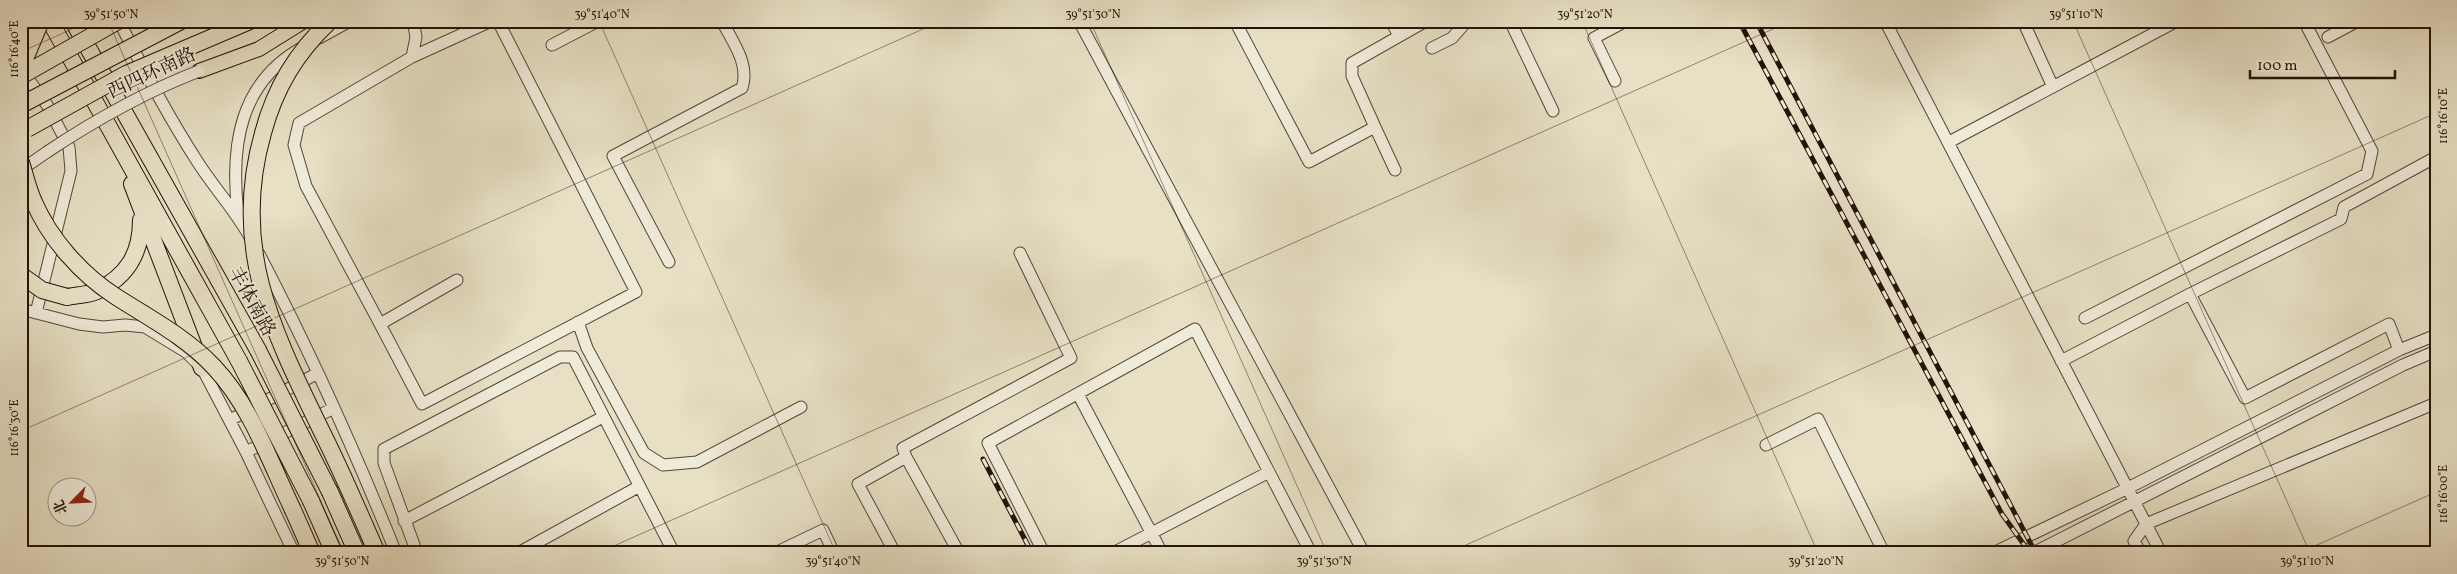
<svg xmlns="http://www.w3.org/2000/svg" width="2457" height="574" font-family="Vollkorn,'Noto Serif SC',serif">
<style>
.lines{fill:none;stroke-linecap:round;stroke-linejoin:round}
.minor-casing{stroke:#554636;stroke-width:13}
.major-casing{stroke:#241206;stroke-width:16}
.highway-casing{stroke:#241206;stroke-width:18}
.minor{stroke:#efebd9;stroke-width:11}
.major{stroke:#e7e0c5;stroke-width:14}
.highway{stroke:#e7e0c5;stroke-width:16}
.rail-casing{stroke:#241206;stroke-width:5}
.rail{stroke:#efebd9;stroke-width:3;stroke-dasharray:9;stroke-linecap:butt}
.minor-bridge-casing{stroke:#554636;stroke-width:13;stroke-linecap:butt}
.highway-bridge-casing{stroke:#241206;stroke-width:18;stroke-linecap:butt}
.minor-bridge{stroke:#efebd9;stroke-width:11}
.highway-bridge{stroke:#e7e0c5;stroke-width:16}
.ticks{fill:none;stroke:#241206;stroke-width:1;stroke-opacity:0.45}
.labels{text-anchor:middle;stroke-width:4;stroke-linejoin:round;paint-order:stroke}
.street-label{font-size:19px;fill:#241206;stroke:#efebd9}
.neatline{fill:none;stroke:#241206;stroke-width:2}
.ticks-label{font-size:12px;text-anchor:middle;fill:#241206}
</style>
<rect width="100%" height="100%" fill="#e7e0c5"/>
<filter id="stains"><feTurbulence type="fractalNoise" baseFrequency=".004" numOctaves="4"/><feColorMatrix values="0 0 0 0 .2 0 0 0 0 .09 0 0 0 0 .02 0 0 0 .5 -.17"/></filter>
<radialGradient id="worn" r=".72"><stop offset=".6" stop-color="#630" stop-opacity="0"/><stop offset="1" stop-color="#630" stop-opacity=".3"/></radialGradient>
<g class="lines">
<g class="minor-casing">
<path id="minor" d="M119,21C143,69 168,116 197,161C214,188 236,211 251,239
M413,21L416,37L412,57L299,123L294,145L306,186L380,324L457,280
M1079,21L1364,553
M1238,21L1237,25L1309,162L1375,127L1395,170
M1391,21L1399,36
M1510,21L1553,111
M1885,21L2161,553
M2023,21L2053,87
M2328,37L2358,21
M319,38L350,21
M552,45L598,21
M1432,48L1452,38L1467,21
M412,57L491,21
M21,69L47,105L69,147L71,171L36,313
M1615,81L1594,38L1626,21
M1375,127L1352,76V63L1426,21
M1949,142L2177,21
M21,170L47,152
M238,214C230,146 239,81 305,46
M259,254C310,351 355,451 396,553
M669,262L613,156L742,88C750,64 733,43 722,21
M2190,294L2341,219L2344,207L2436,157
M21,309L79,324L103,327L125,325L145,327L186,352L202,368L246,452L294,553
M2085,318L2367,174L2372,151L2304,21
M578,322L587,348L644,453L663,465L697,462L801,407
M380,324L422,404L636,292L498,21
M2061,361L2190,294L2245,398L2389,324L2399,350
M1078,394L1162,553
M230,420L318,373
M1766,445L1818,419L1884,553
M246,452L334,408
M906,457L903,448L1071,358L1020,253
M404,521L603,417
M417,553L384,463V449L560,357H573L672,549L671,553
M518,553L638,487
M775,553L823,530L834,553
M895,553L858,484L906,457L959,553
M1044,553L988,443L1195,329L1311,553
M1113,553L1269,472
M1993,553L2126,489L2399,350L2436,335
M2033,553L2403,365L2436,351
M2141,553L2134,541L2146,524L2436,403"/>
</g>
<g class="major-casing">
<path id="major" d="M199,71L259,49L304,21"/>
</g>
<g class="highway-casing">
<path id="highway" d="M50,21L239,361
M73,21L258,350
M132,184L202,368
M67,297C76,295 89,295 97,291C128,276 141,253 141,220
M330,492L357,553
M311,501L334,553
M293,510L312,553"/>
</g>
<use href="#minor" class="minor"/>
<use href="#major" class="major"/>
<use href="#highway" class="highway"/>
<g class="rail-casing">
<path id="rail" d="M1739,21L2002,514L2030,553
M1756,21L2032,546
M983,459L1032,553"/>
</g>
<use href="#rail" class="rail"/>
<g class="minor-bridge-casing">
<path id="minor-bridge" d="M47,152C95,120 145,92 199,71"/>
</g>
<g class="highway-bridge-casing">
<path id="highway-bridge" d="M330,21C296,53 275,88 263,133C230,248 273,331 322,432C342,472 359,512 377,553
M21,74L25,59L41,21
M21,76L118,21
M21,105L181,21
M27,129L126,74L250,21
M21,162C25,175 28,189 34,202C50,239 81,274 115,296C149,318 186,337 214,367C251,406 270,462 293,510
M21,275L42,290L67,297
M258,350L330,492
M239,361L311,501"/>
</g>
<use href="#minor-bridge" class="minor-bridge"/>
<use href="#highway-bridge" class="highway-bridge"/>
</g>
<path class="ticks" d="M108,21L344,553M599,21L836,553M1090,21L1327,553M1582,21L1818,553M2073,21L2310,553M21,52L90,21M21,431L941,21M598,553L1791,21M1448,553L2436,113M2299,553L2436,492"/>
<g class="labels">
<g class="street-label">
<text transform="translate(151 72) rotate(-25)" y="7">西四环南路</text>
<text transform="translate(253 301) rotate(61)" y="7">丰体南路</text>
</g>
</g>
<rect width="2457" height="574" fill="none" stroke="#e7e0c5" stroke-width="55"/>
<g transform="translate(72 502) rotate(246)"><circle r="24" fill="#efebd9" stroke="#9e9485"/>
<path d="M0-4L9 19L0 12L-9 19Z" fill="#8f2418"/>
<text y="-8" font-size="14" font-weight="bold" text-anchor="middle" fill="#241206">北</text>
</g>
<path d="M2250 70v8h145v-8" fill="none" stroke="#241206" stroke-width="2.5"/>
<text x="2257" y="70" font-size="15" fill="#241206" stroke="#efebd9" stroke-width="4" paint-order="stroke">100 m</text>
<rect x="28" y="28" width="2402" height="518" class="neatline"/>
<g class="ticks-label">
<text x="111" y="18">39°51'50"N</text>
<text x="602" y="18">39°51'40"N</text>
<text x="1093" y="18">39°51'30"N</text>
<text x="1585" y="18">39°51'20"N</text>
<text x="2076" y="18">39°51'10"N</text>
<text transform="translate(14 49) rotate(-90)" y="4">116°16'40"E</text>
<text transform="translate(2443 116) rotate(-90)" y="4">116°16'10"E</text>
<text transform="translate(14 428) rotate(-90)" y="4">116°16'30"E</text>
<text transform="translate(2443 494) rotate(-90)" y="4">116°16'00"E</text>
<text x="342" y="565">39°51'50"N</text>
<text x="833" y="565">39°51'40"N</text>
<text x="1324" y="565">39°51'30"N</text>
<text x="1816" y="565">39°51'20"N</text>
<text x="2307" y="565">39°51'10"N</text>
</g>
<rect width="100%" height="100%" filter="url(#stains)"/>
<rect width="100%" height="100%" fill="url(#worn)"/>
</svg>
